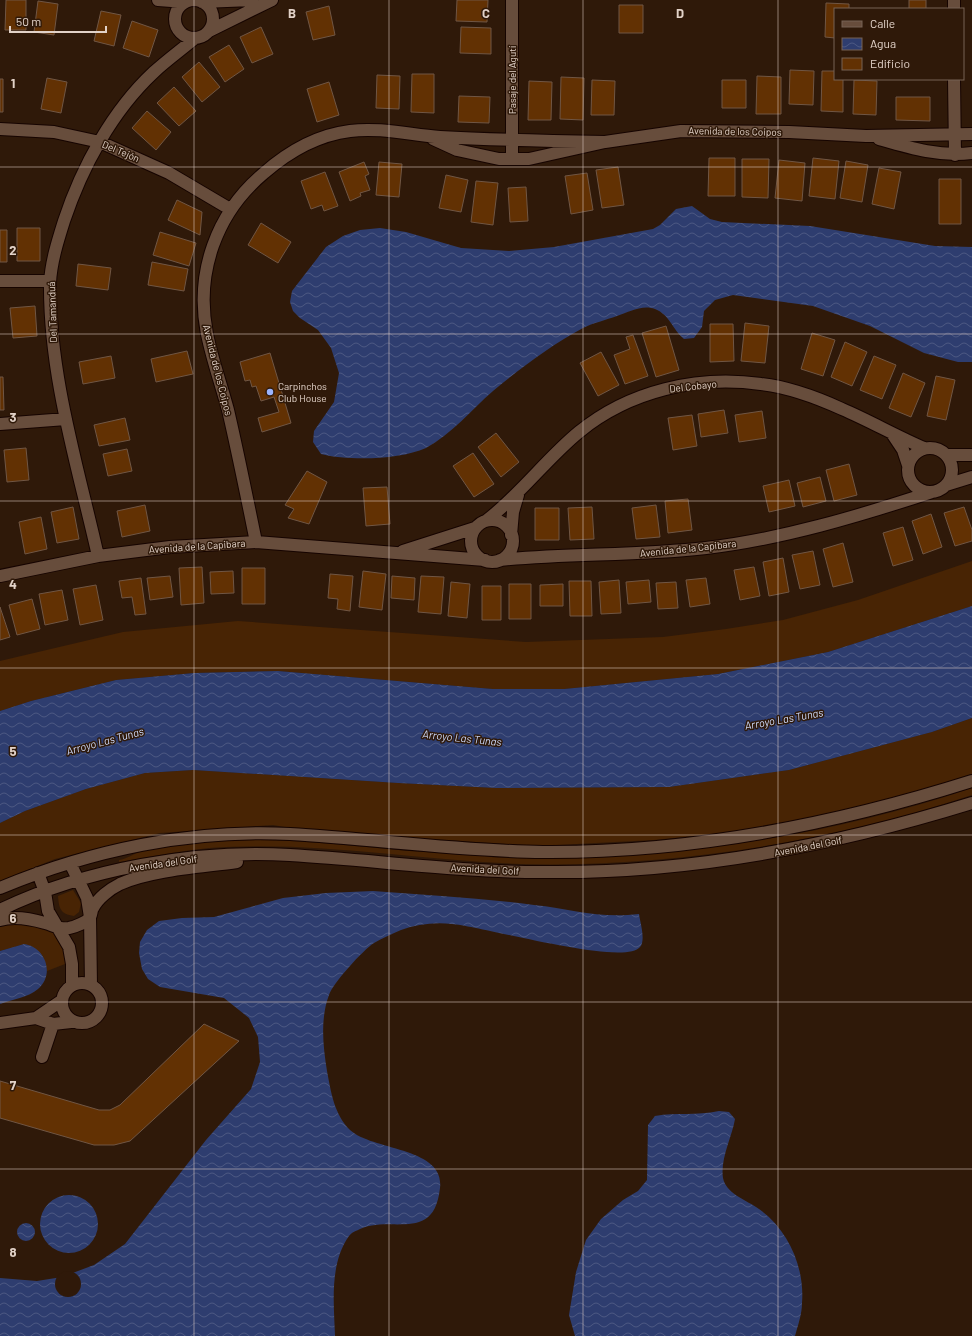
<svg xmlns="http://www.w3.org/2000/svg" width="972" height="1336" font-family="Barlow,sans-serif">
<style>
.grass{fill:#482404}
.water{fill:url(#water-waves)}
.pier{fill:#2f1909}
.building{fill:#623103;stroke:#705644}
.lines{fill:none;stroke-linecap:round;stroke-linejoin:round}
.minor-casing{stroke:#160400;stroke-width:14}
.minor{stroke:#674d3c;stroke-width:12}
.grid{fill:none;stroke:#e2d2c8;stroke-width:1;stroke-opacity:0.55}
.poi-dot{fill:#9cb4fd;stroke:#2f1909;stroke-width:1.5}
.labels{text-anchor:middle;stroke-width:3;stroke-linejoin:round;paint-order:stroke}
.street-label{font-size:10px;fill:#e2d2c8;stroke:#2f1909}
.poi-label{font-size:10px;fill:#e2d2c8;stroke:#2f1909;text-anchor:start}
.water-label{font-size:11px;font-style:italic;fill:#cdd9fa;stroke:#2f1909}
.grid-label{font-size:13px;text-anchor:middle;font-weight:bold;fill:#e2d2c8;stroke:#2f1909;stroke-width:3;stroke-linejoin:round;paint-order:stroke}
</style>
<defs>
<pattern id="water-waves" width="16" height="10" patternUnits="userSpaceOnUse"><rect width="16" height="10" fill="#2e3d6f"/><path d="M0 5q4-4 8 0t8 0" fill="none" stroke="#4c5882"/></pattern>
</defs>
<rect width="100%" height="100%" fill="#2f1909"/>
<path class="grass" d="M972,561V606L828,652L718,674L564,689H493L278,671L194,673L116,680L31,701L0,711V661L123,632L238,621L526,642L663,637L726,629L783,620L858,600Z
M972,718V774L890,800L798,822L722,833L654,840L538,846L309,831L273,825L160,833L55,859L0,881V823L25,811L86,789L145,773L193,770L398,783L496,788L669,787L789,770L932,732Z
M972,788V795C833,842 666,868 520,864C417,860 312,840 209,848C179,851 149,857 119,862V860C127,859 134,853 143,851C180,842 221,840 259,840C291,840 323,843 355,846C411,851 467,856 524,857C675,859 828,837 972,788Z
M73,890L81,903L79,912L74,916C60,914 59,908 58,896Z
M16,922L33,923L58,934L66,956L65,964L47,971L43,956L24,944L0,951V925Z"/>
<path class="water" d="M692,206L710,219L722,222L810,226L935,246L972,247V362H958L924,353L870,326L813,306L733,295L715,300L704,311L702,327L694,338L684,339C672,329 670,315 655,309C643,304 628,312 617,316C606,320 593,323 583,328C551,345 521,368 493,391C471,410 452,434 426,448C399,460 349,461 321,454L313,442L314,431L334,402L339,373L331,348L318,330L300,318L293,311L290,302L292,291L326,247L343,236L360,230L380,228L406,232L461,248L509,251L554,247L653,229L660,225L676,209Z
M972,606V718L932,732L789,770L669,787L496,788L398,783L193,770L145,773L86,789L25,811L0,823V711L31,701L116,680L194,673L278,671L493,689H564L718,674L828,652Z
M373,891C427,895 481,898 534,905C573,909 599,919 639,914C640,922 646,940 640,947C624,967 481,926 452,924C435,922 417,924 401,930C392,934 382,938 374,943C363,950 333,983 329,995C320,1019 323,1046 327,1071C331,1092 334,1114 350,1130C373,1151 445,1147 440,1188C434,1243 393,1215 360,1229C356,1231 352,1232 349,1236C329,1264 334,1304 335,1336H0V1278L37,1281L62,1277L94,1265L125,1244L206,1140L251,1089L260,1062L258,1037L249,1018L224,998L160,987L148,979L142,969L139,953L140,942L147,930L159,921L182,918L214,917L283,898L326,893Z
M24,944C46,947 55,975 38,989C29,997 11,1000 0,1004V951Z
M719,1111L729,1112L735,1119C732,1137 720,1159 723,1178C726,1193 744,1199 756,1207C787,1227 805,1266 802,1303C802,1314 798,1325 795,1336H575L569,1315L576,1272L586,1240L601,1219L623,1200L638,1191L647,1180L648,1125L655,1116C677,1112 696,1116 719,1111Z
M40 1224a29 29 0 1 1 58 0a29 29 0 1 1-58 0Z
M17 1232a9 9 0 1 1 18 0a9 9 0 1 1-18 0Z"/>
<path class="pier" d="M55 1284a13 13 0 1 1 26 0a13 13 0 1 1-26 0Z"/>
<path class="building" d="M6,0H26V30H5Z
M457,0H488L487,22L456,21Z
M909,0H926V9H909Z
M38,1L58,4L54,35L34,32Z
M826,3L849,4V9H835V38L825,37Z
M619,5H643V33H619Z
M329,6L335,35L313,40L306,12Z
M101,11L121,15L114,46L94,41Z
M132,21L158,30L149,57L123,48Z
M261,27L273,54L252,63L240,37Z
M461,27L491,28V54L460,53Z
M229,45L244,69L225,82L209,57Z
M199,62L220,87L202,102L182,77Z
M790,70L814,71L813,105L789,104Z
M822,71H835V79H843V112L821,111Z
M412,74H434V113L411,112Z
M377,75L400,76L399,109L376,108Z
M757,76L781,77V114H756Z
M561,77L584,78L583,120L560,119Z
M47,78L67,82L61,113L41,109Z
M0,79H3V112H0Z
M592,80L615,81L614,115H591Z
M722,80H746V108H722Z
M854,80L877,81L876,115L853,114Z
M529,81L552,82L551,120H528Z
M329,82L339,115L317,122L307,89Z
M174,87L196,111L179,126L157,103Z
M459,96L490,97L489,123L458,122Z
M896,97H930V121L896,120Z
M147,111L171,132L156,150L132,128Z
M709,158H735V196H708Z
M813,158L839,161L835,199L809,196Z
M742,159H769L768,198L742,197Z
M779,160L805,163L802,201L775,198Z
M846,161L868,165L862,202L840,198Z
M364,162L369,174L365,176L370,190L360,193L361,196L350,201L339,172Z
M379,162L402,164L399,197L376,195Z
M618,167L624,205L602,208L596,170Z
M879,168L901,172L894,209L872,204Z
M325,172L338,206L324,211L322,205L311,209L301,181Z
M587,173L593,210L571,214L565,176Z
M446,175L468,180L461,212L439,208Z
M939,179H961V224H939Z
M476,181L498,183L493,225L471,222Z
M526,187L528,221L510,222L508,188Z
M177,200L202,212L200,235L168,220Z
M261,223L291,242L278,263L248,245Z
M17,228H40V261H17Z
M0,230H7V262H0Z
M160,232L196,243L189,266L153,255Z
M152,262L188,269L184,291L148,285Z
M78,264L111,268L108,290L76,286Z
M35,306L37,336L13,338L10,308Z
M745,323L769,326L765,363L741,361Z
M710,324H733L734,361L710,362Z
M666,326L679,370L656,377L642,333Z
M812,333L835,340L823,376L801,369Z
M633,335L648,376L625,384L614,355L630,349L626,337Z
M845,342L867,352L852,386L831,377Z
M187,351L193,374L156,382L151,359Z
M601,352L619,385L598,396L580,363Z
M270,353L291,423L262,432L258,418L279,412L274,397L261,401L256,386L252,387L250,380L245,381L240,362Z
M111,356L115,378L83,384L79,362Z
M874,356L896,365L882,399L860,390Z
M903,373L925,383L911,417L889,408Z
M936,376L955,380L946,420L927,416Z
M0,377H3L4,410H0Z
M724,410L728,433L701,437L698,414Z
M762,411L766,438L739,442L735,415Z
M692,415L697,446L673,450L668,418Z
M125,418L130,440L99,446L94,425Z
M496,433L519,462L501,477L478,447Z
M26,448L29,480L7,482L4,450Z
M127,449L132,471L108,476L103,454Z
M473,453L494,484L474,497L453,466Z
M849,464L857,495L834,501L826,470Z
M307,471L327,482L309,524L288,518L294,509L285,505Z
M820,477L826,501L803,507L797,483Z
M789,480L795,506L769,512L763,486Z
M387,487L390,524L366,526L363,488Z
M688,499L692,530L668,533L665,501Z
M145,505L150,531L122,537L117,511Z
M656,505L660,537L636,539L632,508Z
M73,507L79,539L57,543L51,512Z
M592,507L594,539L570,540L568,508Z
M964,507L972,530V541L955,546L944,513Z
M535,508H559V540H535Z
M931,514L942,547L923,554L912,521Z
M41,517L47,549L25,554L19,522Z
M903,527L913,560L893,566L883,533Z
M843,543L853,582L833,587L823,549Z
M813,551L820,585L800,589L792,555Z
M783,558L789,592L769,596L763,562Z
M202,567L204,603L181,605L179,568Z
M754,567L760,596L740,600L734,570Z
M242,568H265V604H242Z
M233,571L234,593L211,594L210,572Z
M363,571L386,574L382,610L359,607Z
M330,574L353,576L350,611L337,609L338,599L328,598Z
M170,576L173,597L150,600L147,578Z
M392,576L415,578L414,600L391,598Z
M421,576L444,577L441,614L418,612Z
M141,578L146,614L135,615L132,597L122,598L119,581Z
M706,578L710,604L690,607L686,580Z
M619,580L621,613L601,614L599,582Z
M649,580L651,602L628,604L626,582Z
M569,581H591L592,616H570Z
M451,582L470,584L467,618L448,616Z
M676,582L678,608L658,609L656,583Z
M509,584H531V619H509Z
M563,584V606H540V585Z
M96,585L103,620L80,625L73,589Z
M482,586H501V620H482Z
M62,590L68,620L45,625L39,594Z
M32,599L40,629L17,635L9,605Z
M0,607L10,637L0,640Z
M204,1024L239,1041L130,1141L114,1145H94L0,1118V1081L99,1110H110L120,1105Z"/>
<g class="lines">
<g class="minor-casing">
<path id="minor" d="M175 19a19 19 0 1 1 38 0a19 19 0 1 1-38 0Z
M158,0L185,2
M512,0V159
M202,2L252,0
M954,9V0
M209,31L272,0
M954,79L955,155
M0,129L54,132L100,142L169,173L230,209
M433,139L457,150L499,159H529L605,142L681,131L789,132L866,136L972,134
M879,139C910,148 939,157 972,153
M0,281H50
M0,424L66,419
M893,435L903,450L908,465
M908 470a22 22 0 1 1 44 0a22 22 0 1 1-44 0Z
M947,455H972
M946,485L972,477
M487,520C521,494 546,459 579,432C629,391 697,375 761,384C788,387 818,398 842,409C870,421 896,436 924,448
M471 541a21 21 0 1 1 42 0a21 21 0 1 1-42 0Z
M511,535L513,512L518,495
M256,542C247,498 238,453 228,410C221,384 212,359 207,334C195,273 216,213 264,173C288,152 318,135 350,131C380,127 411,135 440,137C495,140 550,141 605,142
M403,551L475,528
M98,556C78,467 49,375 50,283C51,262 58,240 64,221C82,167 112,111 154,72C167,60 181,50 194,39
M500,560C568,553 637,556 706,548C782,539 859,516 932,492
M0,576L98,556L170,547L256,542L485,560
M70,863L87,898L90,917L91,985
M38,873L45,892L48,911L69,947L72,964V985
M0,888C91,850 191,829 290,834C375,839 458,851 543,852C689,853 833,825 972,781
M0,910C84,869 197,849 290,855C374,860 458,872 542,872C689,874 833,846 972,803
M0,920C14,916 31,919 45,923C53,925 60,930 69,928C75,927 87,922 90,917C92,914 91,911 93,908C98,898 110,889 120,884C150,870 203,867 237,862
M62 1003a20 20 0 1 1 40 0a20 20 0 1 1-40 0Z
M36,1018L53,1024L71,1022
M0,1023L36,1018L61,1001
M42,1057L53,1024"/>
</g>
<use href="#minor" class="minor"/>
</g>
<path class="grid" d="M194,0V1336M389,0V1336M583,0V1336M778,0V1336M0,167H972M0,334H972M0,501H972M0,668H972M0,835H972M0,1002H972M0,1169H972"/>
<circle class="poi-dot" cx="270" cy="392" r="4"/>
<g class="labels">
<g class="street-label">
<text transform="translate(512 80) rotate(-90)" y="4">Pasaje del Agutí</text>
<text transform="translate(735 131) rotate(1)" y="4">Avenida de los Coipos</text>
<text transform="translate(121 151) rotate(23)" y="4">Del Tejón</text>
<text transform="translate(52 312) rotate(-92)" y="4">Del Tamanduá</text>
<text transform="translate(218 370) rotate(76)" y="4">Avenida de los Coipos</text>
<text transform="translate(693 386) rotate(-6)" y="4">Del Cobayo</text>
<text transform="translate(197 546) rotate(-4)" y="4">Avenida de la Capibara</text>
<text transform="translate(688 548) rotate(-6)" y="4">Avenida de la Capibara</text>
<text transform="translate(808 846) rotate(-11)" y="4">Avenida del Golf</text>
<text transform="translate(163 863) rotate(-8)" y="4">Avenida del Golf</text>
<text transform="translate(485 869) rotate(3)" y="4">Avenida del Golf</text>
</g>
<g class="poi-label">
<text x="278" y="390">Carpinchos<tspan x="278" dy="12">Club House</tspan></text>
</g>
<g class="water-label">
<text transform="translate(784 719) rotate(-10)" y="4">Arroyo Las Tunas</text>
<text transform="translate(462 738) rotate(6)" y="4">Arroyo Las Tunas</text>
<text transform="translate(105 741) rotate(-15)" y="4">Arroyo Las Tunas</text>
</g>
</g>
<g class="grid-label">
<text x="292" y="18">B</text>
<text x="486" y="18">C</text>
<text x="680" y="18">D</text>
<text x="13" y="88">1</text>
<text x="13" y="255">2</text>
<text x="13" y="422">3</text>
<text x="13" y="589">4</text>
<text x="13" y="756">5</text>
<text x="13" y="923">6</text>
<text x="13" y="1090">7</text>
<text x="13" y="1257">8</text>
</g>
<rect x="834" y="8" width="130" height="72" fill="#2f1909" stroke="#776355"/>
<rect x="842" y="21" width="20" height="6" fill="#674d3c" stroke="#776355"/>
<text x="870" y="28" font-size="12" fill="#e2d2c8">Calle</text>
<rect x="842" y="38" width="20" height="12" fill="url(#water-waves)" stroke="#776355"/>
<text x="870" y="48" font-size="12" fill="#e2d2c8">Agua</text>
<rect x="842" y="58" width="20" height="12" fill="#623103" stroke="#776355"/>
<text x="870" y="68" font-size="12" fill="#e2d2c8">Edificio</text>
<path d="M10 26v6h96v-6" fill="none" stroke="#e2d2c8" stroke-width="2"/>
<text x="16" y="26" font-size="12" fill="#e2d2c8" stroke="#2f1909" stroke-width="3" paint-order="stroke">50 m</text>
</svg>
